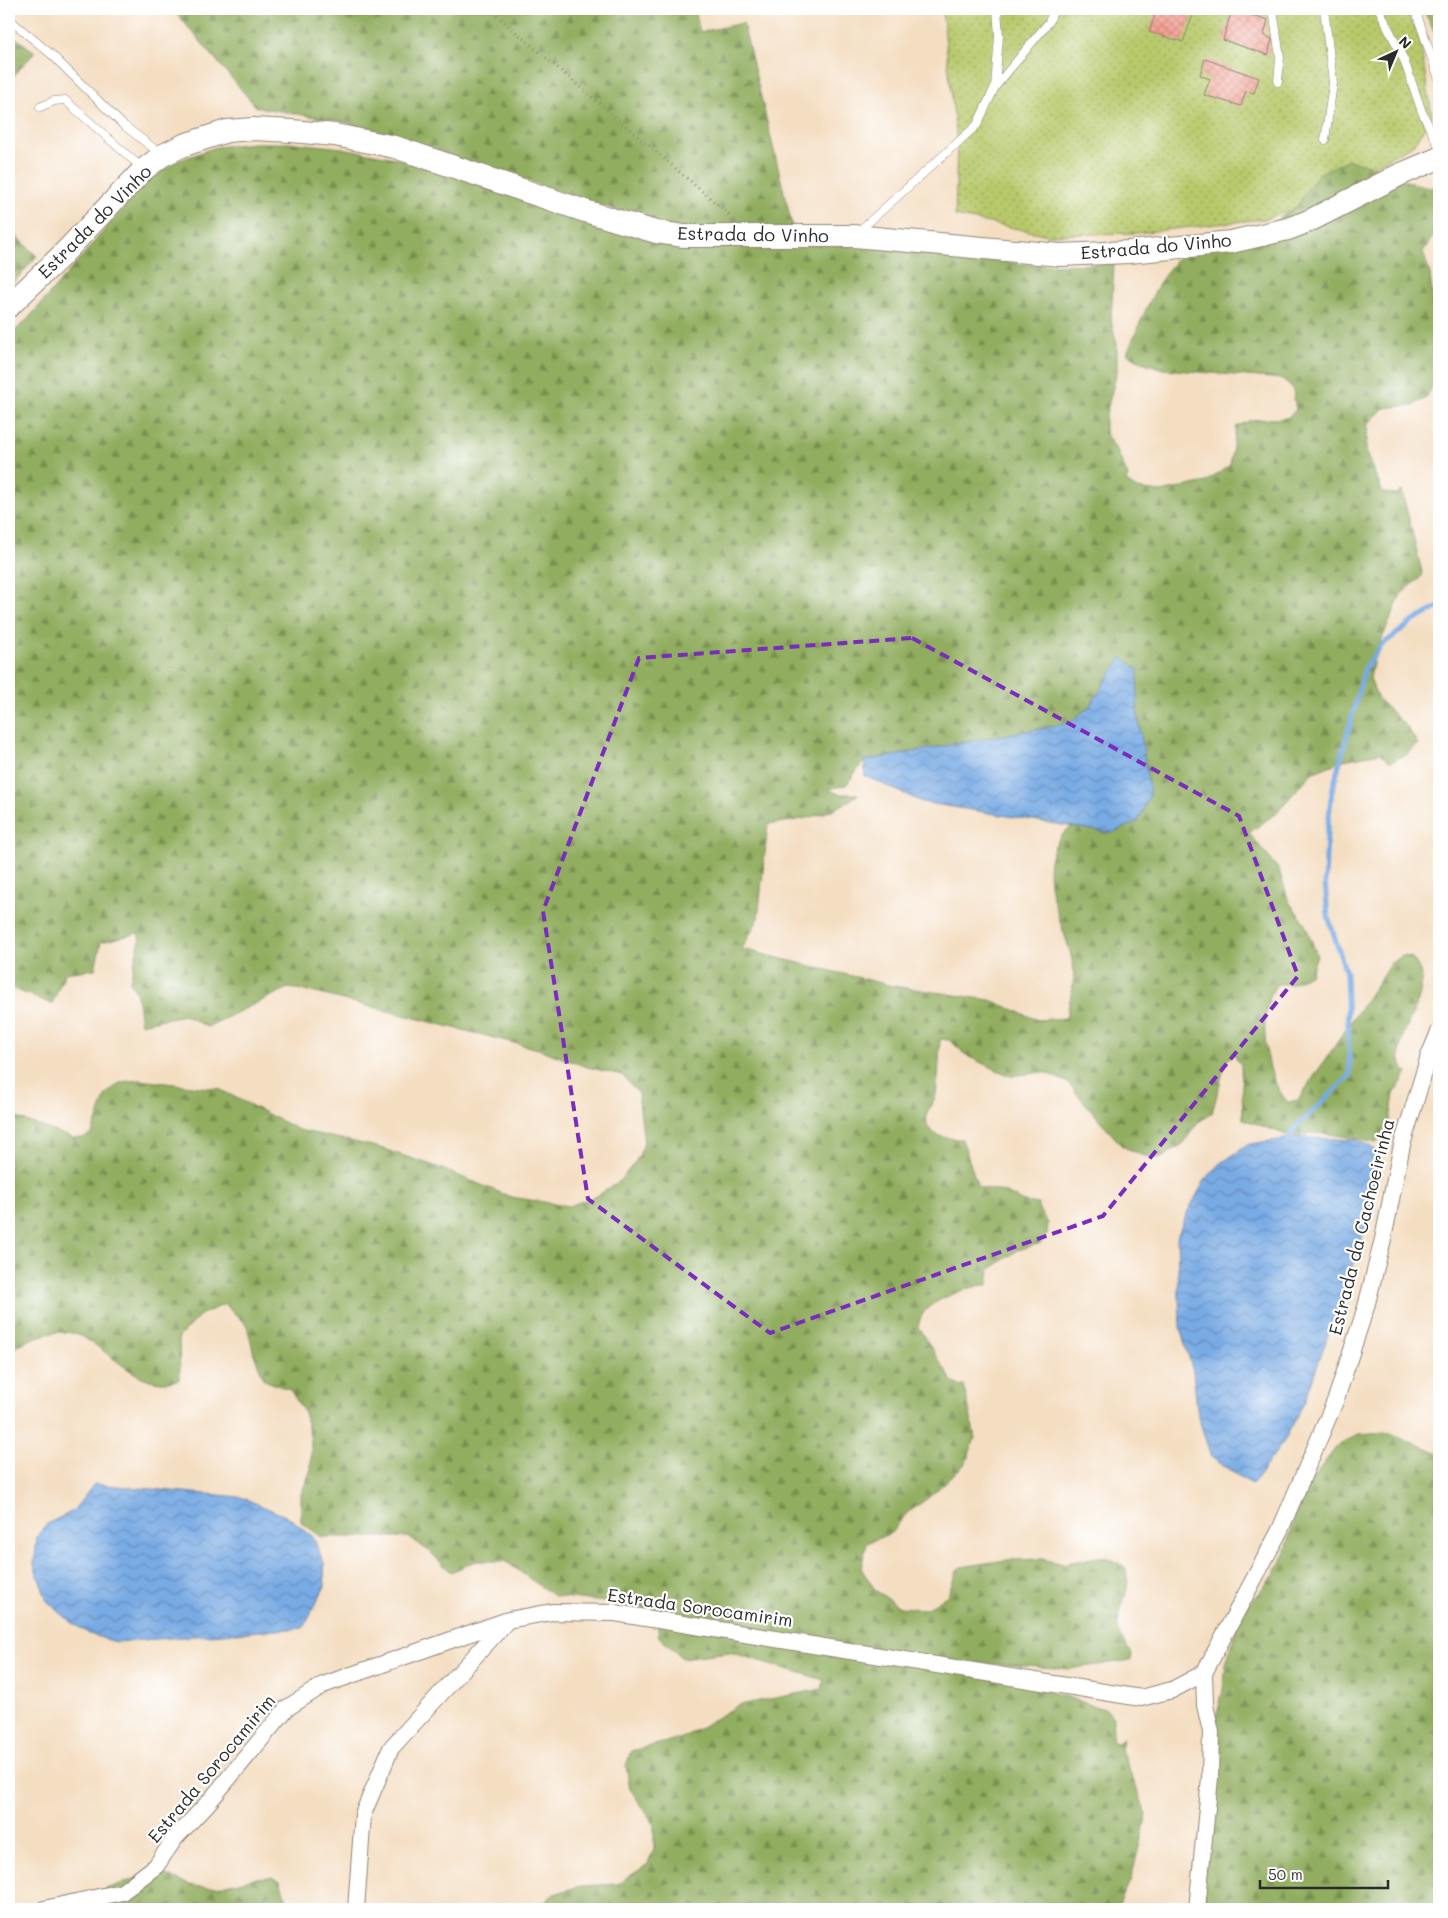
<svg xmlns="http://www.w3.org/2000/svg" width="1448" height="1918" font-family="Mali,sans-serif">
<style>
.grass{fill:url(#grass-dots);stroke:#717a4b}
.forest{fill:url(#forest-firs);stroke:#5e6c45;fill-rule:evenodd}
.water{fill:url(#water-waves);stroke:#526a88}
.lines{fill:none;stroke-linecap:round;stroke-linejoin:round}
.stream{stroke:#78aae4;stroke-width:5}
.building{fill:url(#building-cross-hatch)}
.service-casing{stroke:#908476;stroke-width:9}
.minor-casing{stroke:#908476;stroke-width:18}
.secondary-casing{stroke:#908476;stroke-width:24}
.path{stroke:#908476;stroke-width:3;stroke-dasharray:1 4;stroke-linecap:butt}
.service{stroke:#fff;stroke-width:8}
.minor{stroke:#fff;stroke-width:16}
.secondary{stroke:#fff;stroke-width:22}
.marked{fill:none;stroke:#7b2cbf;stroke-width:4;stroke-dasharray:10 6;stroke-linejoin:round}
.labels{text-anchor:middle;stroke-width:4.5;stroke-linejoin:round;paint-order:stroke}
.street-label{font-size:18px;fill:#2b2b2b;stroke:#fff}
</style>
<defs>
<pattern id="grass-dots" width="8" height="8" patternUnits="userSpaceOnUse" patternTransform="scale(1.25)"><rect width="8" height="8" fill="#b7c96b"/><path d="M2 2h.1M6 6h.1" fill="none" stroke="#95a358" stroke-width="1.8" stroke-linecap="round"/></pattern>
<pattern id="forest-firs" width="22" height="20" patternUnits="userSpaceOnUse" patternTransform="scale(1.25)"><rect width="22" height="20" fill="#91ad5f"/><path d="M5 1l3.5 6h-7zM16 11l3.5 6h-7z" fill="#778d4f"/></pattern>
<pattern id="water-waves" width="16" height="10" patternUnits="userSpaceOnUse" patternTransform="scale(1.25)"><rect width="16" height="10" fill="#78aae4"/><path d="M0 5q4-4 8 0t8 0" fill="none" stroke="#638bb9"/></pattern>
<pattern id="building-cross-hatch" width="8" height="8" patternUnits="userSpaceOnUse" patternTransform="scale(1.25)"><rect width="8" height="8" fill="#f6a093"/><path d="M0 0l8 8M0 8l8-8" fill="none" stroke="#c78378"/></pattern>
</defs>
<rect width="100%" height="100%" fill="#fff"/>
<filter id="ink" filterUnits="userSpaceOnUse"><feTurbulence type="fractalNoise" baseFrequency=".02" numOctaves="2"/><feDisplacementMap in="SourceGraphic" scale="10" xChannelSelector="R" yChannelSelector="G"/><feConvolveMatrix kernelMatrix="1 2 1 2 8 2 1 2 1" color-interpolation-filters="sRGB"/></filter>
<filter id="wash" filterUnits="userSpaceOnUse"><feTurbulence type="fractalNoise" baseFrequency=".0096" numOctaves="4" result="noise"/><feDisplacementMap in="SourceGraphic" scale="20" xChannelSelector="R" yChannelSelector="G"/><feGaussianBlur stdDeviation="1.12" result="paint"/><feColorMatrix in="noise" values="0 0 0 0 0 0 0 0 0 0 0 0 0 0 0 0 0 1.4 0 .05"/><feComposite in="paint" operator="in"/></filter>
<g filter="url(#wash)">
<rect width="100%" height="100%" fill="#f4dec2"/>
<path class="grass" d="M942,9H1407L1419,35L1432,116L1413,145L1297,208L1264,219L1137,233L1048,235L955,216L957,144Z"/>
<path class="forest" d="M173,9H695L700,32L743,23L793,229L686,230L655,223L395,137L340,121L256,107Z
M1423,9H1439V41L1438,40Z
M9,33L35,52L9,81Z
M253,143H297L342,148L395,158L645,239L854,244L1032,265L1114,264L1111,321L1117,344V372L1105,418V433L1117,451L1128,476L1126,482L1137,489L1161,492L1206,482L1230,465L1236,427L1251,420L1287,418L1296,410L1293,390L1283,379L1163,369L1142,362L1127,353C1142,320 1154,283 1179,257L1270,225L1297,206L1318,174L1348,160L1369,165L1411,183L1436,188L1439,191L1436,232L1423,252L1430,274L1433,303L1439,313V374L1426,398L1413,405L1384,408L1368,424L1366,453L1383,493L1397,494L1402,491L1422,572L1421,577L1401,594L1374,658L1370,679L1378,699L1407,727L1418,744L1407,754L1390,762L1380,753L1344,760L1312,773L1275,814L1249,833L1279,870L1289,902L1304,922L1317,955L1310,975L1291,984H1277C1256,1011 1264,1079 1288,1102L1298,1100L1391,963L1402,956L1411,957C1446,994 1381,1036 1405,1073L1408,1072L1394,1094L1390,1121L1376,1143C1357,1139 1311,1127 1295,1138L1243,1119L1241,1065L1234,1054L1226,1061L1212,1113L1197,1123L1184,1143L1160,1159L1141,1155L1122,1146L1067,1082L1044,1072L1010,1076L969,1057L949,1040L940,1039C939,1057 939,1076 936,1094C935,1101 928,1107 927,1115C923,1136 947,1139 962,1139L978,1187L1004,1192L1027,1203L1039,1204V1210L1048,1223L1047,1234L1041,1243L1018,1250L990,1269L988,1285C975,1284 939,1298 929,1307C922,1313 920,1319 918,1327L953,1382L961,1387L964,1385L975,1438L966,1463L928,1498L907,1513L891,1533L867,1543L861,1568L875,1590L900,1607L926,1609L948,1595L957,1570L961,1567L1005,1560L1042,1559L1062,1564L1097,1557L1109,1558L1125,1567C1134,1590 1118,1604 1118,1627C1118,1637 1127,1646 1132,1654L1131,1660L1069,1669L979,1663L971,1666L1107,1710L1114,1719L1112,1740L1116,1743L1124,1738L1121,1749L1147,1815L1131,1879L1117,1909H537L554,1894L580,1886L618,1884L648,1864L654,1849V1824L630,1789L626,1766L631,1751L682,1738L739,1705L822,1689L824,1680L729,1652L682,1658L659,1637L656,1614L638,1606L554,1596L505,1561H476L451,1572L429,1551L408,1537H322L301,1522V1494L311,1469V1440L304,1412L290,1390L264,1380L254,1354L247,1326L225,1304L200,1315L179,1337L180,1379C134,1397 99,1331 63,1332C46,1332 23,1341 9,1351V1115L73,1138H84L92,1133L106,1094L121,1082L139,1080L219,1089L299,1130L377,1147L432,1165L511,1197L569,1206L597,1196L620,1181L638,1158L644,1143L638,1093L622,1075L587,1067L538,1049L304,990L288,988L207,1027L184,1015L141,1024L137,995L130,981L140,939L138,933L101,942L95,969L65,973L52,1004L9,987V336L28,319L144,184L175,162L216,147ZM1123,657L1125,665L1089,821C1081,824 1069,827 1064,833C1029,871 1066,923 1073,965C1076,982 1069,1002 1066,1018L1038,1020L990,1000L893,986L742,949L758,919L768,824C799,821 833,815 858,794H839L828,789L846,785L864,761L1069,723L1089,707Z
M9,230L37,256L9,288Z
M1385,1432L1439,1453V1909H1193L1209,1793L1217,1715L1223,1690L1226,1664L1240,1614L1274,1575L1286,1551L1298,1500L1336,1447L1359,1434Z
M154,1872C169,1873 185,1887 202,1887C225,1889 248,1876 271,1877L280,1881L287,1900L297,1909H84L106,1889Z"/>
<path class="water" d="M1122,657L1138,670L1137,709L1150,794L1138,822L1111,833L922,802L865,776L864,761L1069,723L1089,707Z
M1298,1137L1357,1140L1375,1149L1372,1209L1305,1401L1284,1441L1252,1485L1211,1457L1198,1416L1193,1371L1180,1327L1177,1237L1188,1211L1205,1180L1220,1164L1249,1144Z
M94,1484L241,1497L290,1518L313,1537L324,1563L325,1586L303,1628L116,1642L89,1634L71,1622L47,1601L34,1565L37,1537L47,1524L73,1511Z"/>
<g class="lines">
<path class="stream" d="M1287,1144L1296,1127L1350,1076L1346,973L1328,916L1325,882L1327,833L1332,791L1365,668L1382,645L1412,622L1439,607"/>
</g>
<g id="blocks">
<path class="building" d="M1157,9H1195L1183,42L1149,32Z
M1232,9L1268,20L1264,35L1272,39L1268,55L1223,40Z
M1205,59L1259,78L1254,93L1246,91L1241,106L1204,95L1210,79L1200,75Z"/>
</g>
</g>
<g filter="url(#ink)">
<use href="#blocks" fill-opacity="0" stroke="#908476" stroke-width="1"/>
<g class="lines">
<g class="service-casing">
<path id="service" d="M1273,9L1280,58L1278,82
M1324,9L1333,83L1325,140
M1379,9L1404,60L1422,112L1439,147
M1415,9L1439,79
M9,19L52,55L122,124L161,154
M995,87L999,36L997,9
M40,107L54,101L65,100L142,168
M859,231L977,125L995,87L1049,22L1054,9"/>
</g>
<g class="minor-casing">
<path id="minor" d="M44,1909L122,1892L156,1866L175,1838L208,1803L287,1708L323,1685L508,1620L552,1612L615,1613L1141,1698L1172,1690L1204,1673
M356,1909L363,1814L391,1748L506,1622
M1197,1909L1210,1778L1211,1732L1205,1705L1204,1673L1280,1530L1336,1399L1366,1307L1383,1239L1402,1145L1429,1056L1439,1032"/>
</g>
<g class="secondary-casing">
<path id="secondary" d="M9,306L61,256L143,170L163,155L184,145L227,131L253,129L292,131L335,135L395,147L585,211L656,232L684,236H854L1060,255L1129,252L1231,242L1288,229L1309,221L1399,175L1439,158"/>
</g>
<path class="path" d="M489,9L732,217"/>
<use href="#service" class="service"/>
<use href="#minor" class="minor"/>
<use href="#secondary" class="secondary"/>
</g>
</g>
<path class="marked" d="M912,638L1239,816L1298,976L1103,1216L770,1333L588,1199L543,911L639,658Z"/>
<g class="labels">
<g class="street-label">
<text transform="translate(95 222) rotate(-45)" y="6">Estrada do Vinho</text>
<text transform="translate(753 235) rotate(1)" y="6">Estrada do Vinho</text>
<text transform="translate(1156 247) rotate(-5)" y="6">Estrada do Vinho</text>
<text transform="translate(1362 1227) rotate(-76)" y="6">Estrada da Cachoeirinha</text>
<text transform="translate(700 1608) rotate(8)" y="6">Estrada Sorocamirim</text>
<text transform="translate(212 1769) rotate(-50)" y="6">Estrada Sorocamirim</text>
</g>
</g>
<rect width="1448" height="1918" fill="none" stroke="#fff" stroke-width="30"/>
<g transform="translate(1396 52) rotate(44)" stroke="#ffffff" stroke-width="4" paint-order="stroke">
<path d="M0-4L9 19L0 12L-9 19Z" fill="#2b2b2b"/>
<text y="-8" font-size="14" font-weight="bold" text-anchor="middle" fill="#2b2b2b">N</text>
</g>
<path d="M1260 1880v8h128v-8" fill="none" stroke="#2b2b2b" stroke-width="2.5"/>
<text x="1268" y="1880" font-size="15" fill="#2b2b2b" stroke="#ffffff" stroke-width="4" paint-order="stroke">50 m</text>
</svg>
